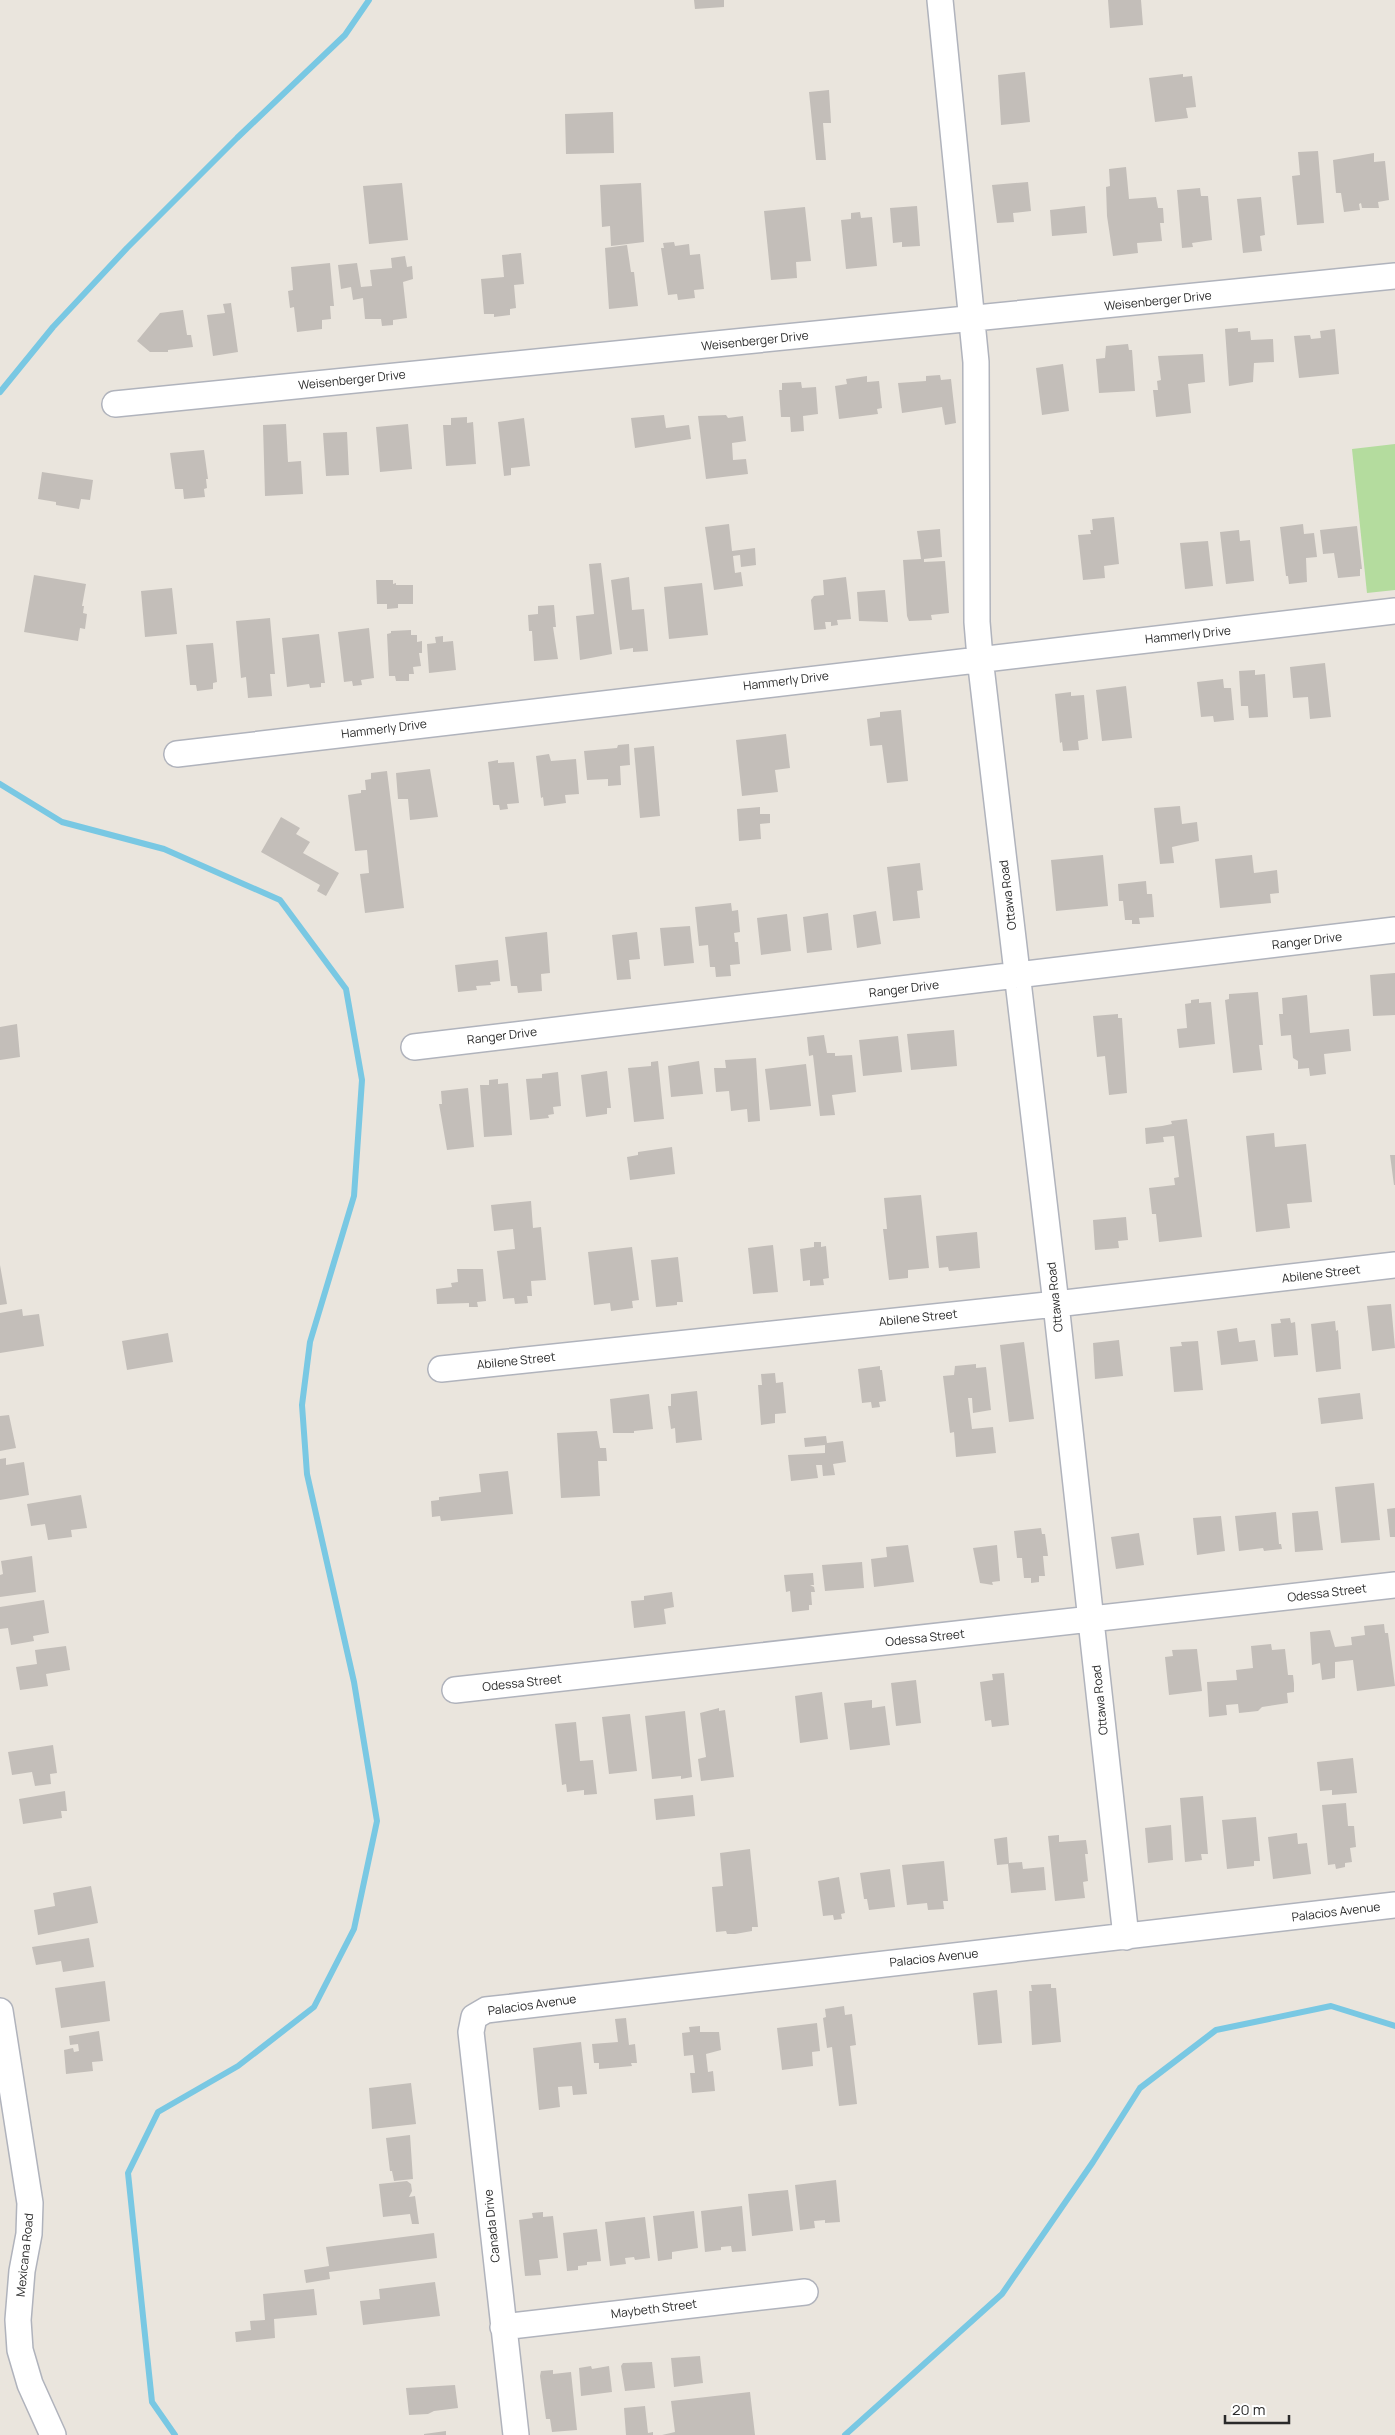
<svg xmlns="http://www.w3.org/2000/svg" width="1395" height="2435" font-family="Manrope,sans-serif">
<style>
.green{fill:#b4dc9e}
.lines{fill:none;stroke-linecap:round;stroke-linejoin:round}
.stream{stroke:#79c8e3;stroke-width:6}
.building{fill:#c3beb9}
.minor-casing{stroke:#b0b3bc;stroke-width:28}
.minor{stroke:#fff;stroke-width:25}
.labels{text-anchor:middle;stroke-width:5;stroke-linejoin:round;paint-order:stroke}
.street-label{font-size:12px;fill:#2a2a2a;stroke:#fff}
</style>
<rect width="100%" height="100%" fill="#eae5dd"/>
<path class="green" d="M1395,444V590L1367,593L1352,449Z"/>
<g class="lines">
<path class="stream" d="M0,392L53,327L127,248L237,138L345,35L369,0
M0,784L62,822L164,849L280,900L346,989L362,1080L354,1196L310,1342L302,1405L307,1474L354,1682L377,1821L354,1929L314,2007L238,2066L158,2112L128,2173L152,2402L175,2435
M845,2435L1002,2294L1093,2162L1140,2088L1216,2030L1331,2006L1395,2026"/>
</g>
<path class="building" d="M694,0H724V7L695,9Z
M1108,0H1141L1143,25L1110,28Z
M1025,72L1030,122L1001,125L998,75Z
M1183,74V77L1192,76L1196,107L1186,108L1188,118L1155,122L1149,78Z
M829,90L831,123H823L826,160H816L809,92Z
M613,112L614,153L566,154L565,114Z
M1318,151L1324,223L1297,225L1292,176L1300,175L1298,152Z
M1374,153V162L1385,161L1389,200L1378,202L1379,208H1362L1361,203L1359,204L1360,210L1344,212L1341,193H1336L1333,160Z
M1126,167L1129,199L1156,197L1158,208H1163L1164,223H1160L1162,241L1137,243L1138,253L1113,256L1107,216L1106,187L1110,186L1109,169Z
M1028,182L1031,211L1013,213L1014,222L997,223L992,185Z
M402,183L408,240L369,244L363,186Z
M641,183L644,242L611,246L610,226L602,227L600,185Z
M1200,188L1201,196H1208L1212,240L1192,243L1193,247L1182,248L1177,190Z
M1261,197L1265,235L1260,236L1262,251L1243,253L1237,199Z
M917,206L920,246L902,247V242L893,243L890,208Z
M1085,206L1087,233L1052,236L1050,210Z
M805,207L811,261L796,262L797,278L771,280L764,211Z
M860,212L861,218L872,217L877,266L846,269L841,220L851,219V213Z
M674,242L675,246L689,244L690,255L700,254L704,289L694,290L695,298L678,300L677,294L668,295L661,248H664L663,243Z
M627,245L631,272H634L638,306L609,309L605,248Z
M521,253L524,284L514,285L516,308L510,309V315L494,317V314H484L481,279L504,277L502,255Z
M405,256L407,267L412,266L413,279L403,282L407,318L393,320V325L382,326L381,319H365L363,298L353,300L351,287L341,289L338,265L357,263L361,287L372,286L370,270L392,268L391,258Z
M330,263L334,306H330L331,319L322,320V329L297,332L294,307L290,308L288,291L293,290L291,267Z
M231,303L238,352L213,356L207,315L225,313L223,304Z
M183,310L187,335H191L193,347L168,350V352H150L137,341L160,313Z
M1238,328V332L1250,331L1251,340L1273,339L1274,362L1254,363L1253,382L1229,386L1225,329Z
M1335,329L1339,374L1299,378L1294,336L1310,335L1311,339L1321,338L1320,331Z
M1128,344L1129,350H1132L1135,391L1099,393L1096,359L1105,358L1106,346Z
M1203,354L1205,382L1188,384L1191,413L1156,417L1153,390H1158L1157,381L1161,380L1158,356Z
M1063,364L1069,411L1042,415L1036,368Z
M940,375L941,380L951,379L956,423L945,425L942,407L902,413L898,383L926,381V376Z
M867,376V382L879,381L882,408L877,409L878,414L839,419L835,386L847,384L846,379Z
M801,382L802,388L816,387L818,414L803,416L804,431L791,432L790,417H781L779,390H782V383Z
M664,415L666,428L689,425L691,439L635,448L631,418Z
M726,415L728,418L743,416L746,441L732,443L733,460L746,459L748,474L706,479L698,416Z
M467,417V423L473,422L476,464L446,466L443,425H451V418Z
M524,418L530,466L511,468V475L504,476L498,422Z
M286,424L288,462L301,461L303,494L265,496L263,425Z
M408,424L412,469L380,472L376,427Z
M347,432L349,475L326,476L323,433Z
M204,450L208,479H206L207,488L204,489L205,497L184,499L183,489H175L170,453Z
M42,472L93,480L90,500L81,499L79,509L56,505V502L38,499Z
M1114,517L1119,564L1104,566L1105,578L1083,580L1078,535L1091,534L1090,530H1093L1092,519Z
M729,524L732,551L755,548L756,565L741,567L740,555L733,556L735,573L741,572L743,586L714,590L705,527Z
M1303,524L1304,534L1314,533L1317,557L1306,558L1307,582L1289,584L1288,576H1286L1280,527Z
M1357,526L1362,569H1360V576L1338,578L1334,553L1323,554L1320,530Z
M940,529L942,557L924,559V562L945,561L949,613L931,615L932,620L909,621L907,616L903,560L921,559L917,531Z
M1239,530L1240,541L1250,540L1254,581L1226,584L1220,532Z
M1208,541L1213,586L1185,589L1180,543Z
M601,563L612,654L580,660L576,616L594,614L589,564Z
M34,575L86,584L82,606H84L83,613L87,614L85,629L80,628L78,641L24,632Z
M629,577L632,610L644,609L648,651L633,652V648L620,650L611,580Z
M846,577L851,619L837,620L838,625L831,626V622H825L826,629L814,630L811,600L814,596L824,595L823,580Z
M376,580H393V584L396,583V585H413V604H398V608L387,609V604H377Z
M702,583L708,635L669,639L664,587Z
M172,588L177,634L145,637L141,591Z
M885,590L888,622L859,621L857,592Z
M554,605L556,627H553L558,659L534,661L532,631H529L528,615L538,614V606Z
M270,618L275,674H270L272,696L248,698L246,677L241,678L236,621Z
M369,628L374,678L361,680L362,685L353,686L352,681L344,682L338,632Z
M411,630V635H417V642L422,641V653H419L421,666L413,667L414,674H409V681H396L395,676H389L387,634L391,633V631Z
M319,634L325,683H321V687L310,688L309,684L287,687L282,638Z
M443,636V642L453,641L456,670L429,673L427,644L436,643L435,637Z
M213,643L217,682L213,683V689L197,691L196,685H190L186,645Z
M1325,663L1331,717L1310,719L1308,697L1293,698L1290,667Z
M1255,670V675L1265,674L1268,717L1249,718L1248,706H1241L1239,671Z
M1223,679L1224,688H1231L1234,720L1214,722L1213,716L1201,717L1197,682Z
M1126,686L1132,738L1102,741L1096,690Z
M1071,692V696L1084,695L1088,739L1078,741L1079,750L1063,751L1062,742L1060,743L1055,694Z
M901,710L908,781L887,783L882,745L870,746L867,719L880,717V712Z
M786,734L790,768L775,770L778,792L742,796L736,740Z
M629,744L630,765L620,766L621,785L608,786V779L587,780L584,751L617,748L618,745Z
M654,746L660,816L640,818L634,748Z
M549,754L551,761L576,759L579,794L565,795L566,803L544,806L543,797L541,798L536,756Z
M498,760V763L514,762L519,803L507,804L508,809L500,810L499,805H493L488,762Z
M430,769L438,817L410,820L408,799H398L396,773Z
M387,771L404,908L365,913L360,874L369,873L367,850L355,851L348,795L361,793V790H366L365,780L371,779V773Z
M1180,806L1182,824L1197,822L1199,841L1172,847L1174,863L1160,864L1154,808Z
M760,807V814H770V823L760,824L761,839L739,841L737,809Z
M281,817L300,828L296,834L310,842L303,853L339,873L326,896L317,891L320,885L261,852Z
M1103,855L1108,906L1056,911L1051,860Z
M1252,855L1254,873L1277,870L1279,893L1270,894L1271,903L1220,908L1215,859Z
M920,863L923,890L917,891L920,918L893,921L887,867Z
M1146,881L1147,894H1152L1154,917L1139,918L1140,924H1132V920H1125L1123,901H1119L1118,884Z
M731,903L732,911L738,910L740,932L734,933L735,942H738L740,964L730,965L731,976L716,977L715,967H710L708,945L699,946L695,907Z
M876,911L881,944L857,948L853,915Z
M828,913L832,950L807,953L803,917Z
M787,914L791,951L761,955L757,918Z
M690,926L694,963L664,966L660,928Z
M547,932L550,973L541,974L542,991L518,993L517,986H511L505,937Z
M637,932L640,959L629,960L631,979L617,980L612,935Z
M498,960L500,981L490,982L491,985L476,986L477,990L458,992L455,965Z
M1395,973V1015L1373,1016L1370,975Z
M1258,992L1263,1045H1259L1262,1070L1233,1073L1225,1000L1229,999V994Z
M1307,995L1310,1033L1349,1029L1351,1051L1324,1054L1326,1074L1310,1076L1309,1068L1298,1069V1061L1293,1058L1291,1035L1281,1036L1279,1014H1283L1282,998Z
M1199,999V1003L1211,1002L1215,1044L1179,1048L1177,1029L1187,1028L1185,1004L1191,1003V1000Z
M1118,1014V1018H1122L1127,1093L1109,1095L1105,1056L1097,1057L1093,1016Z
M17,1024L20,1057L0,1060V1027Z
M954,1030L957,1066L911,1070L907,1034Z
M824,1035L827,1053H835V1056L852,1055L856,1092L832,1095L835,1115L820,1116L813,1055L809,1056L807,1037Z
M898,1036L902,1072L863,1076L859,1040Z
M756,1058L760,1121L748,1122L747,1109L731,1111L729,1091L716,1092L714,1068H726L725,1060Z
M658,1061L664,1119L634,1122L628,1068L651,1066V1062Z
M699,1061L703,1094L671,1097L668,1066Z
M806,1064L811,1106L770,1110L765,1069Z
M607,1071L611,1108H607V1114L586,1117L581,1075Z
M558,1072L561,1106L553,1107L554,1114L548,1115L549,1118L530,1120L526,1079L542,1078V1074Z
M498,1079V1084L508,1083L512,1135L484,1137L480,1085H489V1080Z
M468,1088L474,1147L447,1150L439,1104H442L441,1091Z
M1187,1119L1202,1237L1159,1242L1156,1214H1152L1149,1188L1175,1185L1174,1178L1179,1177L1174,1136L1163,1137L1164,1142L1146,1144L1145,1128L1162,1126L1172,1124L1171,1121Z
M1274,1133L1275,1147L1306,1144L1312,1202L1287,1204L1290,1228L1256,1232L1246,1136Z
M672,1147L675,1174L630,1180L627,1157L638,1155V1152Z
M1390,1155H1395V1185H1394Z
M921,1195L929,1268L908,1270V1278L889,1280L883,1229H887L884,1198Z
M531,1201L533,1228L541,1227L546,1280L531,1281L532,1296H527L528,1303L515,1304L514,1298L503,1299L497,1251L515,1249L513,1229L494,1231L491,1205Z
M1126,1217L1128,1240L1118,1241L1119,1248L1095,1250L1093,1220Z
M977,1232L980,1268L949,1271L948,1267L939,1268L936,1236Z
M814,1242H821V1247L826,1246L829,1278L823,1279L824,1285L810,1286V1280L803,1281L800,1249L814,1247Z
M773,1245L778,1292L753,1294L748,1248Z
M632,1247L639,1300L632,1301L633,1308L611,1311L610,1303L594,1305L588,1252Z
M678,1257L683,1302H677V1305L656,1307L651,1260Z
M0,1265L7,1304L0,1305Z
M457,1269H483L486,1301L477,1302L478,1307H469V1303L437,1304L436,1289L452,1287L451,1283L458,1282Z
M1391,1304L1395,1348L1372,1351L1367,1306Z
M22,1309L23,1316L39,1314L44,1346L0,1353V1313Z
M1290,1318L1291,1323L1295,1322L1298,1355L1274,1357L1271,1324L1281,1323L1280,1319Z
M1335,1321L1336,1331L1338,1330L1341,1369L1316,1372L1311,1324Z
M1237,1328L1239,1342L1255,1340L1258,1361L1221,1365L1217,1331Z
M168,1333L173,1362L127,1370L122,1341Z
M1119,1340L1123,1376L1095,1379L1093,1343Z
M1198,1341L1203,1390L1174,1392L1170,1347L1182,1346L1181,1342Z
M1024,1342L1034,1419L1009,1422L1000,1345Z
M976,1364V1368L986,1367L991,1410L973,1413L972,1398H968L972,1429L993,1427L996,1453L956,1457L954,1432L950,1433L943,1376L954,1375L955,1366Z
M880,1366V1370H882L886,1401L879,1402L880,1407L872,1408L871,1402L862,1403L858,1369Z
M775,1373L776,1383L783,1382L786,1413L775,1414V1423L761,1425L758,1385H762L761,1374Z
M697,1391L702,1440L676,1443L675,1428L671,1429L668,1406H671V1394Z
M1360,1393L1363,1419L1321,1424L1318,1398Z
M649,1394L653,1429L634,1431V1433H613L610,1399Z
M9,1415L16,1448L0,1451V1416Z
M597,1431L600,1448H606L607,1461H598L600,1496L561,1498L557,1433Z
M826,1436L827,1443L843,1441L846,1462L833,1464L835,1475L823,1476L822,1465H816L818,1478L791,1481L788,1455L825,1453V1445L805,1447L804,1438Z
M6,1458V1465L24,1462L29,1495L0,1500V1459Z
M508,1471L513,1514L441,1521L440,1516L432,1517L431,1501L439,1500V1497L481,1492L479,1474Z
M1374,1483L1380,1540L1341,1543L1335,1487Z
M81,1495L87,1528L71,1530L72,1537L48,1540L45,1524L31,1526L27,1504Z
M1395,1508V1537H1390L1387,1509Z
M1318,1511L1323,1550L1295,1552L1292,1513Z
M1276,1512L1279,1544H1281L1282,1549L1264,1551L1263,1548L1239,1551L1235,1516Z
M1221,1516L1225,1551L1197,1555L1193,1518Z
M1041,1528L1042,1534H1045L1048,1556H1043L1045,1576H1039V1582L1031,1583V1578H1024L1022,1558H1017L1014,1531Z
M1139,1533L1144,1565L1116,1569L1111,1537Z
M908,1545L914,1582L874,1587L871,1559L887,1557L886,1547Z
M997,1545L1000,1581L992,1582L993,1585L980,1583L973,1548Z
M32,1556L36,1592L0,1597V1575L3,1574L1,1561Z
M862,1562L864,1588L825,1591L822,1565Z
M813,1573L814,1585H810L814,1587L815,1592H811L812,1605H809V1610L792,1612L790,1591L786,1592L784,1575Z
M672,1592L674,1607L664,1609L666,1624L634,1628L631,1601L644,1600V1596Z
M44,1600L49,1633L33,1636L34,1641L11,1645L8,1628L0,1629V1607Z
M1384,1624L1385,1633H1388L1395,1686L1357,1691L1353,1660L1335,1662V1678L1322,1680L1320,1663L1312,1665L1310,1632L1330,1630L1335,1647L1352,1645L1351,1637L1365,1635L1364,1626Z
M1271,1644L1272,1650L1285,1649L1288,1675H1293L1294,1684V1692L1287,1693L1288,1703L1262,1707L1258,1711L1239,1713L1238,1704L1226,1705L1227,1715L1209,1717L1207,1682L1237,1680L1236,1670L1253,1668L1251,1646Z
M66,1646L70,1670L46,1674L48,1686L20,1690L16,1667L37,1664L35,1650Z
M1197,1649L1202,1691L1169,1695L1165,1657L1173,1656L1172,1650Z
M1004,1673L1009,1725L992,1727L991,1720L985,1721L980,1682L993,1680L992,1674Z
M916,1680L921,1723L896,1726L891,1683Z
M822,1692L828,1739L800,1743L795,1696Z
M872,1700V1708L885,1706L890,1745L850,1750L844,1703Z
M719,1708V1711L725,1710L734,1777L701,1781L698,1759L706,1757L700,1713Z
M685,1711L692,1777L681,1779V1776L652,1779L645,1716Z
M630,1714L637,1771L609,1774L602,1717Z
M576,1722L580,1761L593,1760L597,1794L584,1795V1790L567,1792L566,1784L562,1785L555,1724Z
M53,1745L57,1773L50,1774L51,1784L35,1786L32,1772L12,1775L8,1752Z
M1353,1758L1357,1793L1332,1795V1790L1320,1791L1317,1762Z
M65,1791L67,1811H61L62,1818L23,1824L19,1799Z
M693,1795L695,1816L656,1820L654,1799Z
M1203,1796L1208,1854H1201L1202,1860L1185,1862L1180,1798Z
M1346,1803L1348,1826H1354L1356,1847L1350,1848L1352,1862L1345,1863V1867L1336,1869L1335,1864L1328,1865L1322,1805Z
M1256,1817L1260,1861H1254V1866L1227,1869L1222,1820Z
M1171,1825L1173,1860L1148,1863L1145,1828Z
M1297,1833L1298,1844L1307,1843L1311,1874L1273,1879L1268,1837Z
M1059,1835V1842L1086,1840L1088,1854H1085L1088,1881L1083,1882L1085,1898L1055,1901L1048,1836Z
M1007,1837L1009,1863L1022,1862L1023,1869L1044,1867L1046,1890L1011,1893L1008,1864L997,1865L994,1839Z
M750,1849L758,1927H752V1931L735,1934H727L726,1931L716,1932L712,1887L723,1886L720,1853Z
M944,1861L948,1901H943L944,1909L928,1910L927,1903L907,1905L902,1865Z
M890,1869L895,1907L869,1910L867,1899H864L860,1873Z
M839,1877L845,1913L841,1914L842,1919L834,1920L833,1915L823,1916L818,1881Z
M91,1886L98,1923L38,1935L34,1910L55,1906L53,1893Z
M89,1938L94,1967L63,1972L61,1961L36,1965L32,1947Z
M105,1981L110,2021L61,2028L55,1988Z
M1051,1984V1988H1056L1061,2042L1032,2045L1029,1991H1032L1031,1985Z
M997,1990L1002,2043L978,2045L973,1993Z
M844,2006L845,2015L852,2014L856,2045L850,2046L857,2104L839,2106L832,2047L827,2048L823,2018L826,2017L825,2009Z
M626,2018L629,2045L635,2044L637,2063H631L632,2066L599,2069V2063H594L592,2044L618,2042L615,2019Z
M817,2023L820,2051L812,2052L813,2066L782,2070L777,2028Z
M700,2026V2032H719L721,2050L706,2054L708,2072L713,2071L715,2091L692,2093L690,2073H695L693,2055L684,2056L682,2033L690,2032L689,2027Z
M99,2031L103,2061L92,2062L93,2071L66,2074L64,2050L73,2048L74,2052L79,2051L78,2044L70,2045L69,2036Z
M581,2042L587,2094L573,2095L572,2086L558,2087L560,2107L539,2110L533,2048Z
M411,2083L416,2124L372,2129L369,2088Z
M410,2135L413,2179L394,2181L392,2171H390L386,2138Z
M836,2180L840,2222L825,2223V2220L814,2221L815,2228L800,2230L795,2185Z
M407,2181L411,2184L412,2191L409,2197L415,2196L419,2224H412L410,2214L383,2217L379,2184Z
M788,2190L793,2231L752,2236L748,2194Z
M742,2206L746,2251L732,2252L731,2246L721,2247V2250L705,2252L701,2211Z
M694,2211L698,2248L672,2252V2259L658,2261L653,2216Z
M543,2212V2217L553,2216L558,2258L539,2260L541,2275L525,2276L519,2220L533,2218L532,2213Z
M645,2217L650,2258L635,2260L634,2257L625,2258L626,2264L610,2266L605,2222Z
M597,2229L601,2261L587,2262V2265L578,2266V2270L567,2271L563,2233Z
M434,2233L437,2258L329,2272L330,2279L306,2283L304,2270L329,2266L326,2247Z
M435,2282L440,2316L363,2325L360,2301L380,2299L379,2289Z
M314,2289L317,2315L274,2319L275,2338L236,2342L235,2332L251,2330L250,2321L265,2320L263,2294Z
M700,2356L703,2383L674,2387L671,2358Z
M652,2362L655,2388L625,2391L621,2366L623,2363Z
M591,2366L592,2369L609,2366L612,2392L581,2396L579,2368Z
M553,2370V2374L571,2372L577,2430L552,2432L550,2419H546L540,2376L541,2371Z
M455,2385L458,2408L434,2411L428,2414L409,2415L406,2388Z
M750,2392L755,2435H662L675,2432L671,2401Z
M645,2406L648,2433L653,2432V2435H626L624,2408Z
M446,2431V2435H424V2434Z"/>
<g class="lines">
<g class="minor-casing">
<path id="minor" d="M940,0L976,362L977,622L980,658L1056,1304L1126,1937
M115,404L1395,276
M177,754L1395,611
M414,1047L1395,930
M441,1369L1056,1304L1395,1265
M455,1690L1395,1585
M0,2011L30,2203L29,2234L22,2271L18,2320L20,2350L30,2384L53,2435
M503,2327L805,2292
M516,2435L471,2032L474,2017L486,2010L1395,1905"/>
</g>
<use href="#minor" class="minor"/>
</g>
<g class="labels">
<g class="street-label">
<text transform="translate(1158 301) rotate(-6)" y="4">Weisenberger Drive</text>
<text transform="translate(755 341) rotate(-6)" y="4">Weisenberger Drive</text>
<text transform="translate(352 380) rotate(-6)" y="4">Weisenberger Drive</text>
<text transform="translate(1188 635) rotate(-6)" y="4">Hammerly Drive</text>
<text transform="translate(786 681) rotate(-7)" y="4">Hammerly Drive</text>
<text transform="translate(384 729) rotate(-7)" y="4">Hammerly Drive</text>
<text transform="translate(1008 895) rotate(-97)" y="4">Ottawa Road</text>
<text transform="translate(1307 941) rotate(-7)" y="4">Ranger Drive</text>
<text transform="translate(904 989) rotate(-7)" y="4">Ranger Drive</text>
<text transform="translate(502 1036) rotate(-7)" y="4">Ranger Drive</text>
<text transform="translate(1321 1274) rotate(-7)" y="4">Abilene Street</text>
<text transform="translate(1055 1297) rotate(-96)" y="4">Ottawa Road</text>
<text transform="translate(918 1318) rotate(-6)" y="4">Abilene Street</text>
<text transform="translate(516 1361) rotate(-6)" y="4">Abilene Street</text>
<text transform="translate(1327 1593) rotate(-7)" y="4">Odessa Street</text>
<text transform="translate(925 1638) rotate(-6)" y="4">Odessa Street</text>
<text transform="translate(522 1683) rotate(-6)" y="4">Odessa Street</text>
<text transform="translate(1100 1700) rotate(-96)" y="4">Ottawa Road</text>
<text transform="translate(1336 1912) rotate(-7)" y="4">Palacios Avenue</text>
<text transform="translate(934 1958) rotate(-6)" y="4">Palacios Avenue</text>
<text transform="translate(532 2005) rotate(-8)" y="4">Palacios Avenue</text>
<text transform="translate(492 2226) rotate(-96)" y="4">Canada Drive</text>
<text transform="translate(25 2255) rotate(-84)" y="4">Mexicana Road</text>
<text transform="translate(654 2309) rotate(-7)" y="4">Maybeth Street</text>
</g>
</g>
<path d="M1225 2415v8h64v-8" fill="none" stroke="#2a2a2a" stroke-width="2.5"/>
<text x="1232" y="2415" font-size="15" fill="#2a2a2a" stroke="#ffffff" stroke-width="4" paint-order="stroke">20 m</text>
</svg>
